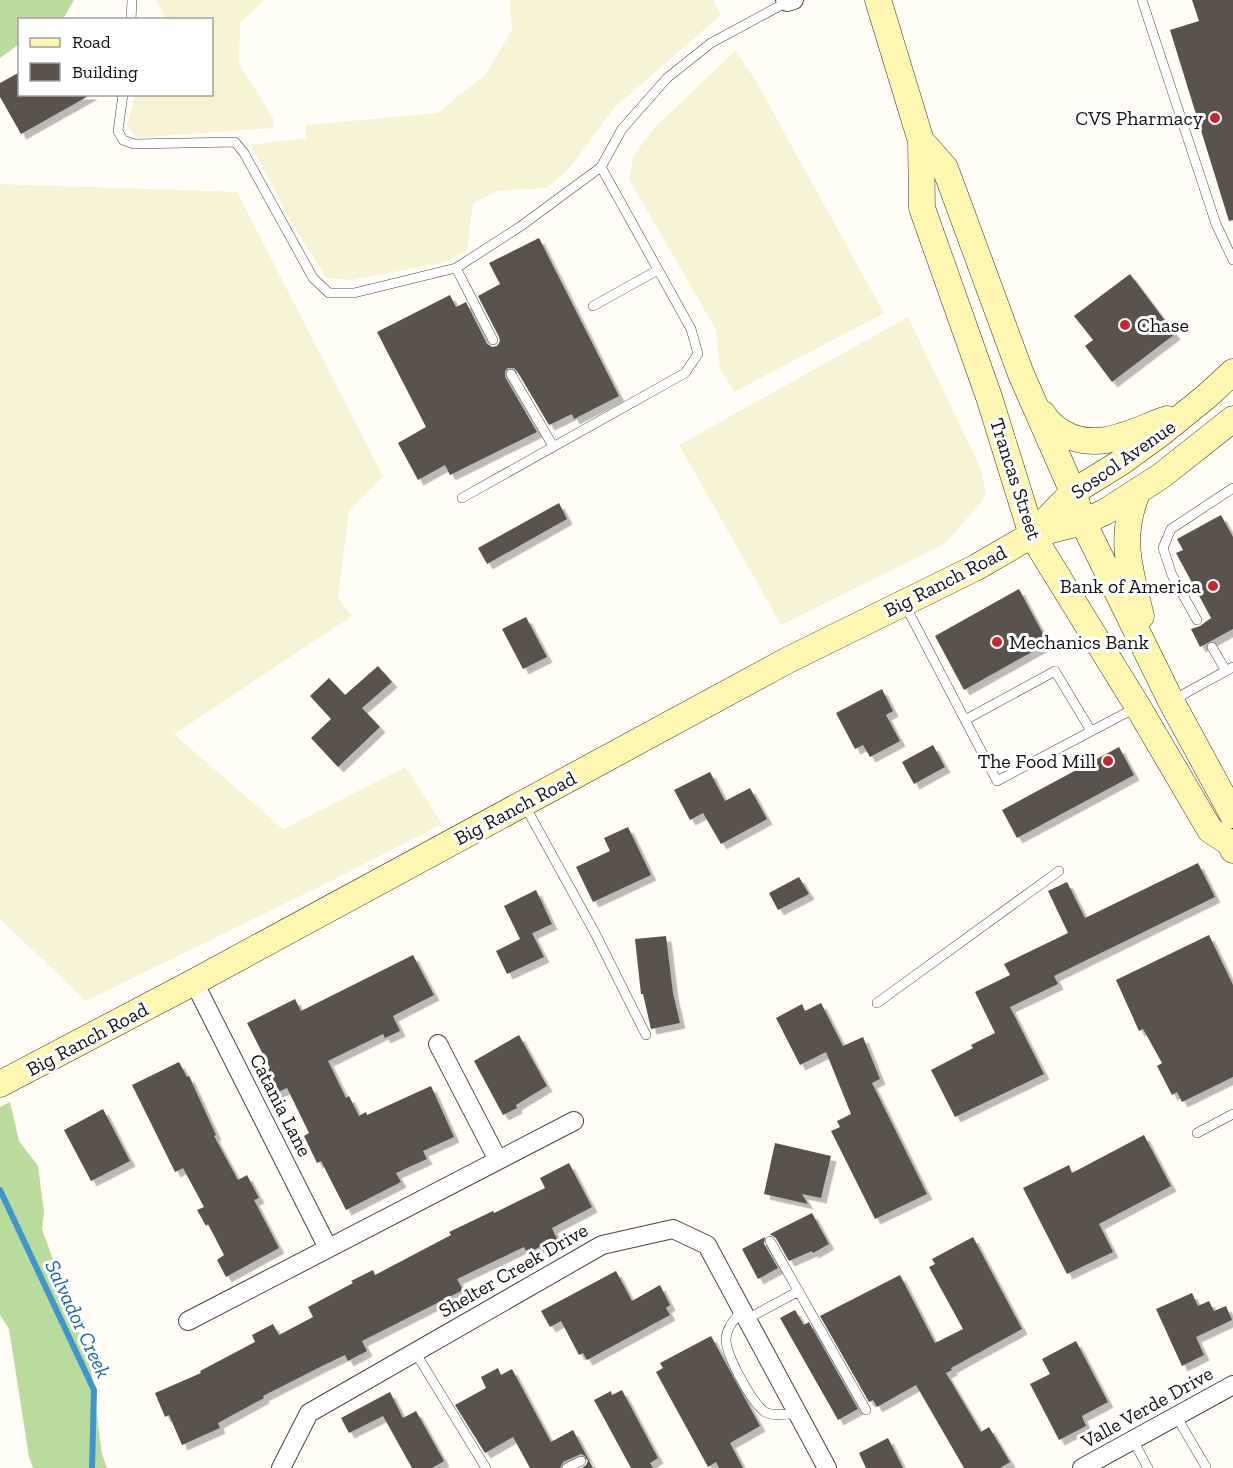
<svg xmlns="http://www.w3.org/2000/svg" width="1233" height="1468" font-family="'Zilla Slab',serif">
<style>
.farmland{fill:#f6f3d4}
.forest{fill:#b9dc9c}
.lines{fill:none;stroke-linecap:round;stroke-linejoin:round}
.stream{stroke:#3f96cf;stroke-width:6}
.building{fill:#5a524d;filter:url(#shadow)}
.lane-casing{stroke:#444;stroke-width:10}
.street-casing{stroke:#444;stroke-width:20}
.secondary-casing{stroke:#333;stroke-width:27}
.lane{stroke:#fff;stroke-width:9}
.street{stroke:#fff;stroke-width:18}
.secondary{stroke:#fff6b0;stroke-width:26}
.poi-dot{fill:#c4262e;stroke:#fff;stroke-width:2}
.labels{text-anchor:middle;stroke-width:6;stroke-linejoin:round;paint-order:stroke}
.poi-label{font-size:20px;fill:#111;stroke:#fff;text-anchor:end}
.street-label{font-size:20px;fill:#111;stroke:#fff}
.water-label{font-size:21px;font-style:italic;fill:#1768a6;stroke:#fff}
</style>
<defs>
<filter id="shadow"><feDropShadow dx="5.5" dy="5.5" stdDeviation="0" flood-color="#0004"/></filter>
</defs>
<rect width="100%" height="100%" fill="#fffdf5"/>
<path class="farmland" d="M156,0H264L240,23L239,64L273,117L274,128L136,138L127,126L135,95L212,94V20L166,19Z
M510,0H713L721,15L614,108L570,168L547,188L497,191L473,203L467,250L445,262L353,280L326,278L289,218L251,145L306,138V125L437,113L485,75L512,30Z
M735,51L753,76L884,313L734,392L720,368L716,330L629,179L634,155L653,129Z
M0,184L237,192L383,476L349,511L338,598L352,616L174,734L283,829L406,767L442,824L329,882L86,1001L0,919Z
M908,317L981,469L986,496L946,543L781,625L679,445Z"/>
<path class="forest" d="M0,0H74L63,19L20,20L19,44L0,58Z
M10,1102L19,1141L38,1166L44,1213L42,1229L90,1362L102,1454L107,1468H33L29,1457L9,1329L0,1315V1107Z"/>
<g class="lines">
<path class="stream" d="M0,1190L94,1390L92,1468"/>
</g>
<path class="building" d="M1192,0H1233V220L1229,221L1170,30L1199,21Z
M20,72V94H92L21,134L0,97V83Z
M539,238L619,396L574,419L572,414L549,425L517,371L514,368H508L505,371V377L537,432L450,475L445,465L418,480L398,443L426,427L377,332L450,295L456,307L466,302L487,344L492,347L497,346L500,341L499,337L478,296L500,284L489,263Z
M1130,274L1175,334L1112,382L1085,346L1093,340L1074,316Z
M559,503L567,519L487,564L478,548Z
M1221,515L1233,537V629L1200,647L1191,629L1200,626L1211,618L1176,553L1183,550L1177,539Z
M1019,589L1048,643L964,690L935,636Z
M526,617L547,657L523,669L502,629Z
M378,666L392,682L362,708L380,727L338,767L311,738L331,719L310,696L329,678L345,695Z
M882,689L893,711L886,715L900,741L870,757L863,745L855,749L836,713Z
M933,745L945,767L914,784L902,762Z
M1119,747L1134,775L1017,838L1002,810Z
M710,772L725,801L750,788L767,819L721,844L703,813L690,820L674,790Z
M628,827L651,875L593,902L576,867L610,851L604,838Z
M1198,863L1215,897L1054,976L1058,984L1010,1007L1044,1074L955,1117L931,1070L973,1048L971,1045L995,1033L975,992L1010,975L1004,964L1068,933L1048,891L1067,882L1085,918Z
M799,877L809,894L778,910L769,893Z
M536,890L552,924L520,939L504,906Z
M532,933L544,957L507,974L496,951Z
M1209,935L1233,985V1077L1182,1102L1177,1092L1172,1095L1157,1066L1162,1063L1143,1029L1139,1031L1116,980Z
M666,936L673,993L680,1023L651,1029L643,994H641L635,939Z
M413,955L434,995L393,1016L400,1031L385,1038L383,1034L328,1061L346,1098L349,1096L359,1116L366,1112L367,1115L431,1086L454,1137L423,1151L427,1159L396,1173L401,1182L346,1210L321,1161L317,1163L304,1136L309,1133L287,1088L276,1093L265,1071L270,1068L247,1023L295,999L301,1011Z
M821,1003L843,1046L863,1037L880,1079L872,1083L927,1194L875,1219L831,1131L840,1127L837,1121L851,1114L826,1052L800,1065L776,1018L802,1004L805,1011Z
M519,1035L547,1086L516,1105L517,1108L503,1115L474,1061Z
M179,1062L187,1077L189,1076L216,1135L214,1136L238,1180L247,1175L259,1198L254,1200L279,1248L226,1277L217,1260L224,1255L208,1224L206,1226L197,1210L204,1207L183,1168L175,1172L132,1085Z
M103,1109L130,1161L91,1181L64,1130Z
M1144,1135L1171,1186L1099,1224L1113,1252L1067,1274L1023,1188L1069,1165L1072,1173Z
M775,1143L831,1156L821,1198L802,1194L808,1204L764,1194Z
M569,1163L592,1207L552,1228L557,1239L527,1253L524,1247L457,1279L463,1290L362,1341L367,1351L348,1361L345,1355L324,1365L263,1396L264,1398L218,1423L220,1428L182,1445L169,1415L165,1417L155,1393L201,1373L200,1371L255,1342L252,1335L273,1324L279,1335L313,1317L308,1307L353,1283L351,1281L373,1270L375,1275L451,1235L449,1232L493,1211L494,1213L545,1188L540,1178Z
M812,1213L829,1244L813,1253L812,1251L789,1261L776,1238L770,1234Z
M765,1237L764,1244L778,1268L758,1279L742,1249Z
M973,1237L1022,1329L951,1368L952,1370L946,1373L981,1432L989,1427L1010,1462L1000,1468H964L916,1385L877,1407L873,1400L869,1402L820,1316L900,1275L935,1343L963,1329L929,1267L935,1264L932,1259Z
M616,1271L632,1301L660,1285L670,1305L666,1308L670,1315L587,1360L583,1353L579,1355L561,1321L550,1327L541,1311Z
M1192,1293L1198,1306L1209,1301L1214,1311L1226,1306L1232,1320L1196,1337L1204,1355L1182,1366L1156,1309Z
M795,1310L804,1325L809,1322L858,1409L838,1420L780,1318Z
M711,1336L760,1426L730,1443L743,1468H719L716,1462L708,1467L656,1372L663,1368L660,1363Z
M1076,1341L1108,1402L1082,1416L1086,1426L1059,1440L1030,1384L1050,1374L1042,1359Z
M498,1368L501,1375L512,1369L551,1442L573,1430L593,1468H582L586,1465L588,1461L585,1456L581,1454L563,1462L560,1468H530L513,1437L485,1453L455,1405L486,1388L481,1377Z
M622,1390L658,1458L650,1463L653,1468H631L594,1400L611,1391L612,1395Z
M390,1392L403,1418L416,1411L444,1461L432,1468H412L383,1416L349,1433L341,1418Z
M888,1438L903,1468H866L859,1453Z"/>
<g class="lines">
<g class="lane-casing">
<path id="lane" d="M1142,0L1216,224L1233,260
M131,20L132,0
M123,94L118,131L123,140L134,144L235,142L244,153L313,278L329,293H354L456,268
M593,306L658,270
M493,340L456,268L521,226L601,167
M511,374L553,446
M462,498L685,373L698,354L691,329L601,167L622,129L667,78L711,43L787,2
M905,605L965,720
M1197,620L1172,575L1163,548L1171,529L1233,488
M1212,647L1226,671
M1173,700L1233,667
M1091,731L1055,671L965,720L997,781L1137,707
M525,806L595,933L646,1035
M877,1003L1059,871
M1197,1133L1233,1114
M770,1241L866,1410
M742,1310C735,1319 727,1327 726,1338C725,1354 752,1403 765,1412C774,1417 787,1414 797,1413
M747,1319L799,1291
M415,1352L486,1468
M1176,1416L1206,1467
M1133,1440L1148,1468
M567,1468L581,1461"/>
</g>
<g class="street-casing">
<path id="street" d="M785,0L787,2L794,0
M194,982L328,1248
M438,1044L498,1160
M188,1321L574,1121
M281,1468L309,1413L602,1245L673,1229L707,1245L827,1468
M1082,1468L1233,1385"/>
</g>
<g class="secondary-casing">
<path id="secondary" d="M878,0L921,141L922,208L989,397L1032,535L1138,707L1210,830L1230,843L1233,850
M921,141L945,168L1021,374L1073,492L1083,522L1171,701L1233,815
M1043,414C1047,422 1055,428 1063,433C1098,453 1133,431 1167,419
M1138,491C1118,536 1130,571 1141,616
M1032,535L1073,492L1120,463L1160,434L1207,396L1233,372
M0,1084L194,982L788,660L975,568L1032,535L1083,522L1105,512L1161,476L1233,419"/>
</g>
<use href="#lane" class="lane"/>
<use href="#street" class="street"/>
<use href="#secondary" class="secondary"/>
</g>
<g class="poi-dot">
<circle cx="1215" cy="118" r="6"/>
<circle cx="1125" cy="325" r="6"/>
<circle cx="1213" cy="586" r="6"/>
<circle cx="997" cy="642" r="6"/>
<circle cx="1108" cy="761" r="6"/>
</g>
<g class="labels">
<g class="poi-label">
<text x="1203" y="125">CVS Pharmacy</text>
<text x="1137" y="332" text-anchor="start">Chase</text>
<text x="1201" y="593">Bank of America</text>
<text x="1009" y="649" text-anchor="start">Mechanics Bank</text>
<text x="1096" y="768">The Food Mill</text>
</g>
<g class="street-label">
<text transform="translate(1123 459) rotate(-35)" y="7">Soscol Avenue</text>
<text transform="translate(1016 479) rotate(72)" y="7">Trancas Street</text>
<text transform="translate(945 581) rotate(-27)" y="7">Big Ranch Road</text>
<text transform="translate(515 808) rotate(-28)" y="7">Big Ranch Road</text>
<text transform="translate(87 1039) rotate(-28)" y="7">Big Ranch Road</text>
<text transform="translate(281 1105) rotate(63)" y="7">Catania Lane</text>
<text transform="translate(513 1270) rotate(-30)" y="7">Shelter Creek Drive</text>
<text transform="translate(1147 1407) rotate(-29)" y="7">Valle Verde Drive</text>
</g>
<g class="water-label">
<text transform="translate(78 1319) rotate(65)" y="7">Salvador Creek</text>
</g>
</g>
<rect x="18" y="18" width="195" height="78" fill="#ffffff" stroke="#a0a0a0" stroke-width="1.5"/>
<rect x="30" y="38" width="30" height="9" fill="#fff6b0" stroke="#a0a0a0" stroke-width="1.5"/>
<text x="72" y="48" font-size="18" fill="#111111">Road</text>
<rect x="30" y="63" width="30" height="18" fill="#5a524d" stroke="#a0a0a0" stroke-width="1.5"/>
<text x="72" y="78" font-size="18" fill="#111111">Building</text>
</svg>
